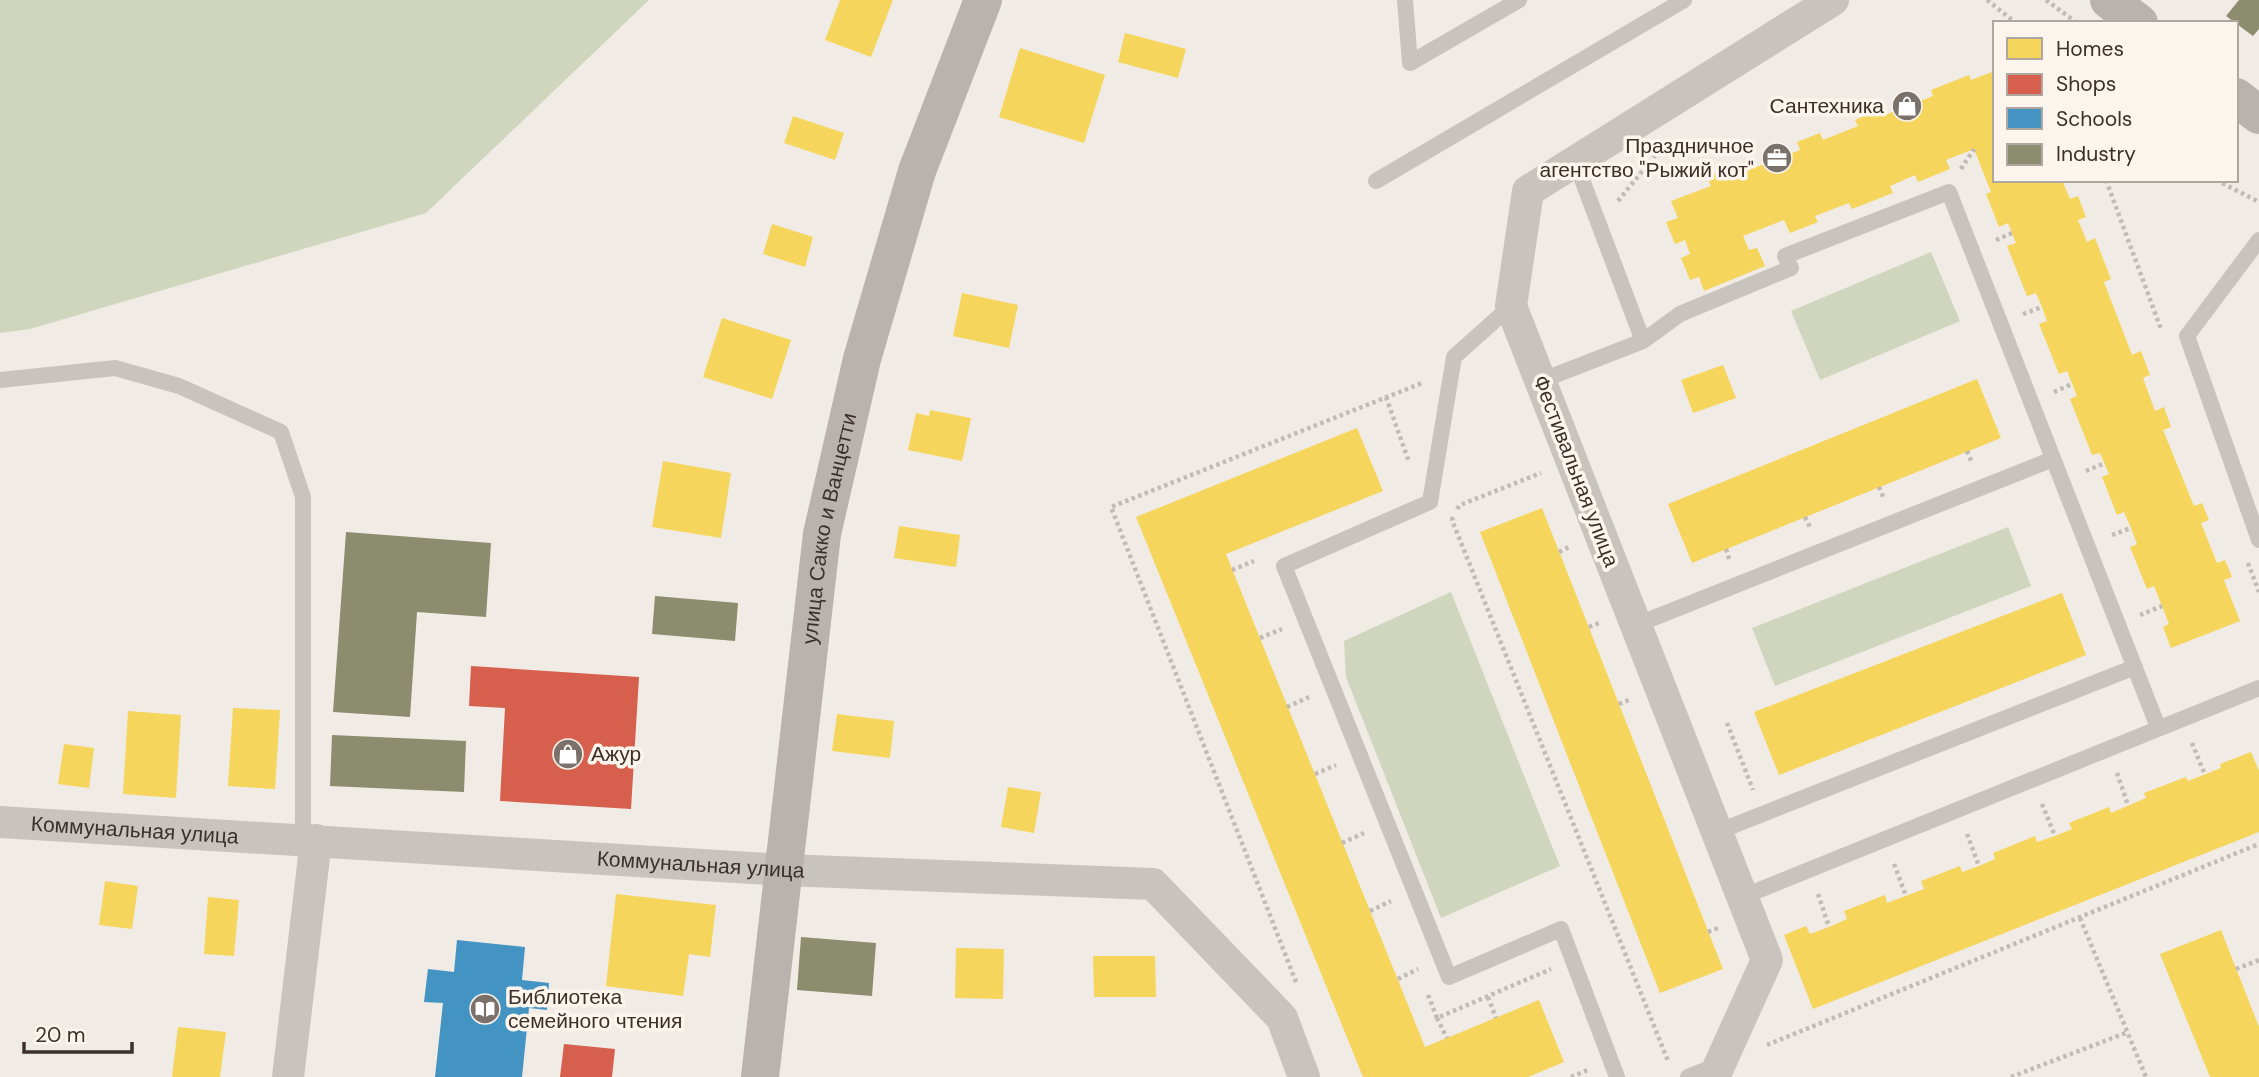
<svg xmlns="http://www.w3.org/2000/svg" width="2259" height="1077" font-family="'DM Sans',sans-serif">
<style>
.green{fill:#d0d6be}
.homes{fill:#f6d55c}
.shops{fill:#d6604d}
.schools{fill:#4393c3}
.industry{fill:#8c8c6e}
.lines{fill:none;stroke-linecap:round;stroke-linejoin:round}
.path{stroke:#c2bbb5;stroke-width:4.5;stroke-dasharray:3.5 3.5;stroke-linecap:butt}
.lane{stroke:#c9c3bd;stroke-width:16}
.street{stroke:#c9c3bd;stroke-width:32}
.secondary{stroke:#bab3ad;stroke-width:38}
.labels{text-anchor:middle;stroke-width:7;stroke-linejoin:round;paint-order:stroke}
.poi-label{font-size:21px;fill:#3b302a;stroke:#fbf5ed;text-anchor:end}
.street-label{font-size:21px;fill:#3b302a;stroke:#fbf5ed}
</style>
<rect width="100%" height="100%" fill="#f0ebe4"/>
<path class="green" d="M0,0H649L426,213L30,329L0,333Z
M1931,252L1960,321L1820,380L1791,311Z
M2008,527L2031,586L1775,686L1752,628Z
M1451,592L1560,866L1441,918L1346,677L1344,641Z"/>
<path class="homes" d="M840,0H893L871,57L825,40Z
M1125,33L1186,49L1178,78L1118,62Z
M1020,48L1105,75L1084,143L999,117Z
M1995,71V180H2062L2070,199L2078,196L2086,217L2078,220L2087,242L2095,238L2111,279L2104,282L2132,355L2141,351L2150,375L2143,378L2155,411L2164,407L2171,427L2163,430L2194,506L2202,503L2209,520L2201,523L2217,563L2225,560L2232,577L2224,580L2240,621L2171,648L2163,627L2169,624L2154,586L2147,589L2130,547L2137,544L2131,528L2124,512L2117,515L2102,477L2109,474L2100,453L2092,455L2070,399L2077,396L2067,371L2059,374L2039,324L2047,321L2042,307L2036,293L2027,296L2007,246L2016,243L2008,223L1999,227L1986,194L1991,192L1974,149L1946,160L1950,169L1918,182L1915,175L1904,180L1890,186L1893,193L1852,209L1849,203L1815,216L1818,222L1790,233L1784,220L1743,236L1749,250L1757,248L1765,266L1704,291L1699,277L1690,280L1681,258L1690,254L1685,240L1675,244L1666,222L1678,218L1671,201L1711,186L1707,177L1751,159L1754,168L1800,150L1797,142L1820,133L1823,140L1858,126L1855,120L1879,110L1882,116L1933,96L1931,90L1969,75L1971,80Z
M793,116L844,133L835,160L784,143Z
M772,224L813,237L805,267L763,254Z
M962,293L1018,305L1009,348L953,336Z
M722,318L791,340L772,399L703,377Z
M1723,365L1736,398L1693,413L1681,380Z
M1977,379L2001,438L1692,563L1668,504Z
M930,410L971,418L962,461L908,450L916,413L929,416Z
M1357,428L1383,491L1226,554L1425,1047L1539,1000L1564,1062L1528,1077H1363L1136,517Z
M663,461L731,473L721,538L652,527Z
M1542,508L1723,969L1660,993L1480,532Z
M899,526L960,535L956,567L894,558Z
M2062,593L2086,655L1779,775L1754,712Z
M233,708L280,710L275,789L228,786Z
M128,711L181,715L176,798L123,794Z
M837,714L894,721L890,758L832,751Z
M64,744L94,748L89,788L58,784Z
M2251,752L2259,771V832L1813,1009L1784,935L1806,926L1810,934L1829,927L1847,919L1844,911L1885,895L1887,903L1924,889L1921,881L1960,866L1962,872L1979,866L1995,859L1993,853L2035,836L2037,842L2055,836L2072,829L2069,823L2109,807L2111,813L2146,798L2144,793L2186,777L2188,781L2221,768L2220,764Z
M1008,787L1041,792L1034,833L1001,827Z
M105,881L138,886L132,929L99,925Z
M616,894L716,905L710,957L689,954L683,996L606,986Z
M208,897L239,900L234,956L204,954Z
M2221,930L2259,1027V1077H2210L2160,954Z
M956,948L1004,949L1003,999L955,998Z
M1093,956H1155L1156,997H1094Z
M178,1027L226,1032L220,1077H172Z"/>
<path class="shops" d="M471,666L639,677L631,809L500,801L505,708L469,706Z
M564,1044L615,1049L612,1077H560Z"/>
<path class="schools" d="M457,940L525,947L522,980L549,983L547,1010L529,1008L522,1077H435L443,1003L424,1002L428,969L454,972Z"/>
<path class="industry" d="M2239,0H2259V29L2253,36L2226,16Z
M346,532L491,543L486,617L417,612L410,717L333,712Z
M655,596L738,603L735,641L652,634Z
M332,735L466,741L464,792L330,786Z
M801,937L876,943L872,996L797,990Z"/>
<g class="lines">
<path class="path" d="M1987,0L2016,23
M2046,0L2076,22
M1961,169L1974,149
M2106,180L2161,329
M2216,180L2259,202
M1618,201L1657,153
M1996,240L2012,233
M2023,314L2042,307
M2054,392L2072,384
M1386,397L1409,462
M1967,451L1972,463
M2086,471L2105,463
M1879,487L1884,499
M1457,509L1460,505L1541,473
M1453,517L1452,520L1668,1061
M1805,517L1811,529
M2112,535L2131,528
M1726,549L1730,562
M1559,552L1571,546
M2248,563L2259,592
M1232,570L1254,561
M2140,615L2162,606
M1589,627L1601,622
M1260,638L1282,629
M1619,704L1631,699
M1287,707L1309,697
M1727,723L1753,790
M2192,743L2205,775
M2117,773L2128,805
M1315,774L1336,765
M2042,804L2055,836
M1967,834L1979,866
M1342,843L1364,833
M1894,864L1906,896
M1818,894L1829,927
M1370,911L1391,901
M2080,918L2146,1077
M1708,932L1720,927
M2236,969L2259,960
M1398,979L1418,969
M1296,982L1111,507L1422,383
M1428,995L1437,1018L1551,969
M1488,997L1496,1018
M1437,1018L1447,1038
M1767,1045L2259,844
M1571,1077L1588,1070
M2011,1077L2128,1032"/>
<path class="lane" d="M1405,0L1410,63L1519,0
M1575,161L1643,341
M1376,181L1684,0
M2259,240L2187,336L2259,540
M1511,306L1454,357L1430,502L1284,566L1449,977L1561,929L1617,1077
M0,380L115,368L179,386L281,432L303,497V839
M1540,381L1643,341L1680,314L1791,268L1785,256L1949,192L2158,727
M1636,625L2053,459
M1717,832L2135,667
M1742,897L2259,688
M1688,1077L1718,1065"/>
<g class="street">
<path id="s1" d="M0,822L784,870L1153,884L1282,1018L1304,1077"/>
<path d="M288,1077L316,840"/>
<path d="M1714,1077L1767,960L1511,306L1528,191L1833,0"/>
</g>
<g class="secondary">
<path d="M2109,0L2139,23"/>
<path d="M2236,97L2259,115"/>
<path id="s2" d="M760,1077L822,534L862,359L917,171L983,0"/>
</g>
</g>
<defs>
<g id="shop-disc" transform="scale(1.575)"><circle r="9.5" fill="#7a716b" stroke="#fbf5ed"/><path d="M-5-2.5h2.3a2.7 3.5 0 0 1 5.4 0H5L5.5 6h-11ZM-1.5-2.5h3a1.5 2.3 0 0 0-3 0Z" fill="#fff"/></g>
<g id="office-disc" transform="scale(1.575)"><circle r="9.5" fill="#7a716b" stroke="#fbf5ed"/><path d="M-6-3h4V-5.5h4V-3h4V5H-6ZM-1-4.5V-3h2v-1.5ZM-6 0V1H6V0Z" fill="#fff"/></g>
<g id="library-disc" transform="scale(1.575)"><circle r="9.5" fill="#7a716b" stroke="#fbf5ed"/><path d="M-6-4Q-3-5.5-.7-3.5V5Q-3 3-6 4ZM6-4Q3-5.5 .7-3.5V5Q3 3 6 4Z" fill="#fff"/></g>
</defs>
<g fill-rule="evenodd">
<use href="#shop-disc" x="1907" y="106"/>
<use href="#office-disc" x="1777" y="158"/>
<use href="#shop-disc" x="568" y="754"/>
<use href="#library-disc" x="485" y="1009"/>
</g>
<g class="labels">
<g class="poi-label">
<text x="1884" y="113">Сантехника</text>
<text x="1754" y="153">Праздничное<tspan x="1754" dy="24">агентство "Рыжий кот"</tspan></text>
<text x="591" y="761" text-anchor="start">Ажур</text>
<text x="508" y="1004" text-anchor="start">Библиотека<tspan x="508" dy="24">семейного чтения</tspan></text>
</g>
<g class="street-label">
<text transform="translate(1576 471) rotate(69)" y="7">Фестивальная улица</text>
<text dy="7" stroke="none"><textPath href="#s2" startOffset="553">улица Сакко и Ванцетти</textPath></text>
<text dy="7" stroke="none"><textPath href="#s1" startOffset="135">Коммунальная улица</textPath></text>
<text dy="7" stroke="none"><textPath href="#s1" startOffset="702">Коммунальная улица</textPath></text>
</g>
</g>
<rect x="1993" y="21" width="245" height="161" fill="#fbf5ed" stroke="#aea69f" stroke-width="2"/>
<rect x="2007" y="38" width="35" height="21" fill="#f6d55c" stroke="#aea69f" stroke-width="2"/>
<text x="2056" y="56" font-size="21" fill="#3b302a">Homes</text>
<rect x="2007" y="74" width="35" height="21" fill="#d6604d" stroke="#aea69f" stroke-width="2"/>
<text x="2056" y="91" font-size="21" fill="#3b302a">Shops</text>
<rect x="2007" y="108" width="35" height="21" fill="#4393c3" stroke="#aea69f" stroke-width="2"/>
<text x="2056" y="126" font-size="21" fill="#3b302a">Schools</text>
<rect x="2007" y="144" width="35" height="21" fill="#8c8c6e" stroke="#aea69f" stroke-width="2"/>
<text x="2056" y="161" font-size="21" fill="#3b302a">Industry</text>
<path d="M24 1042v10h108v-10" fill="none" stroke="#3b302a" stroke-width="3.5"/>
<text x="35" y="1042" font-size="21" fill="#3b302a" stroke="#fbf5ed" stroke-width="5" paint-order="stroke">20 m</text>
</svg>
